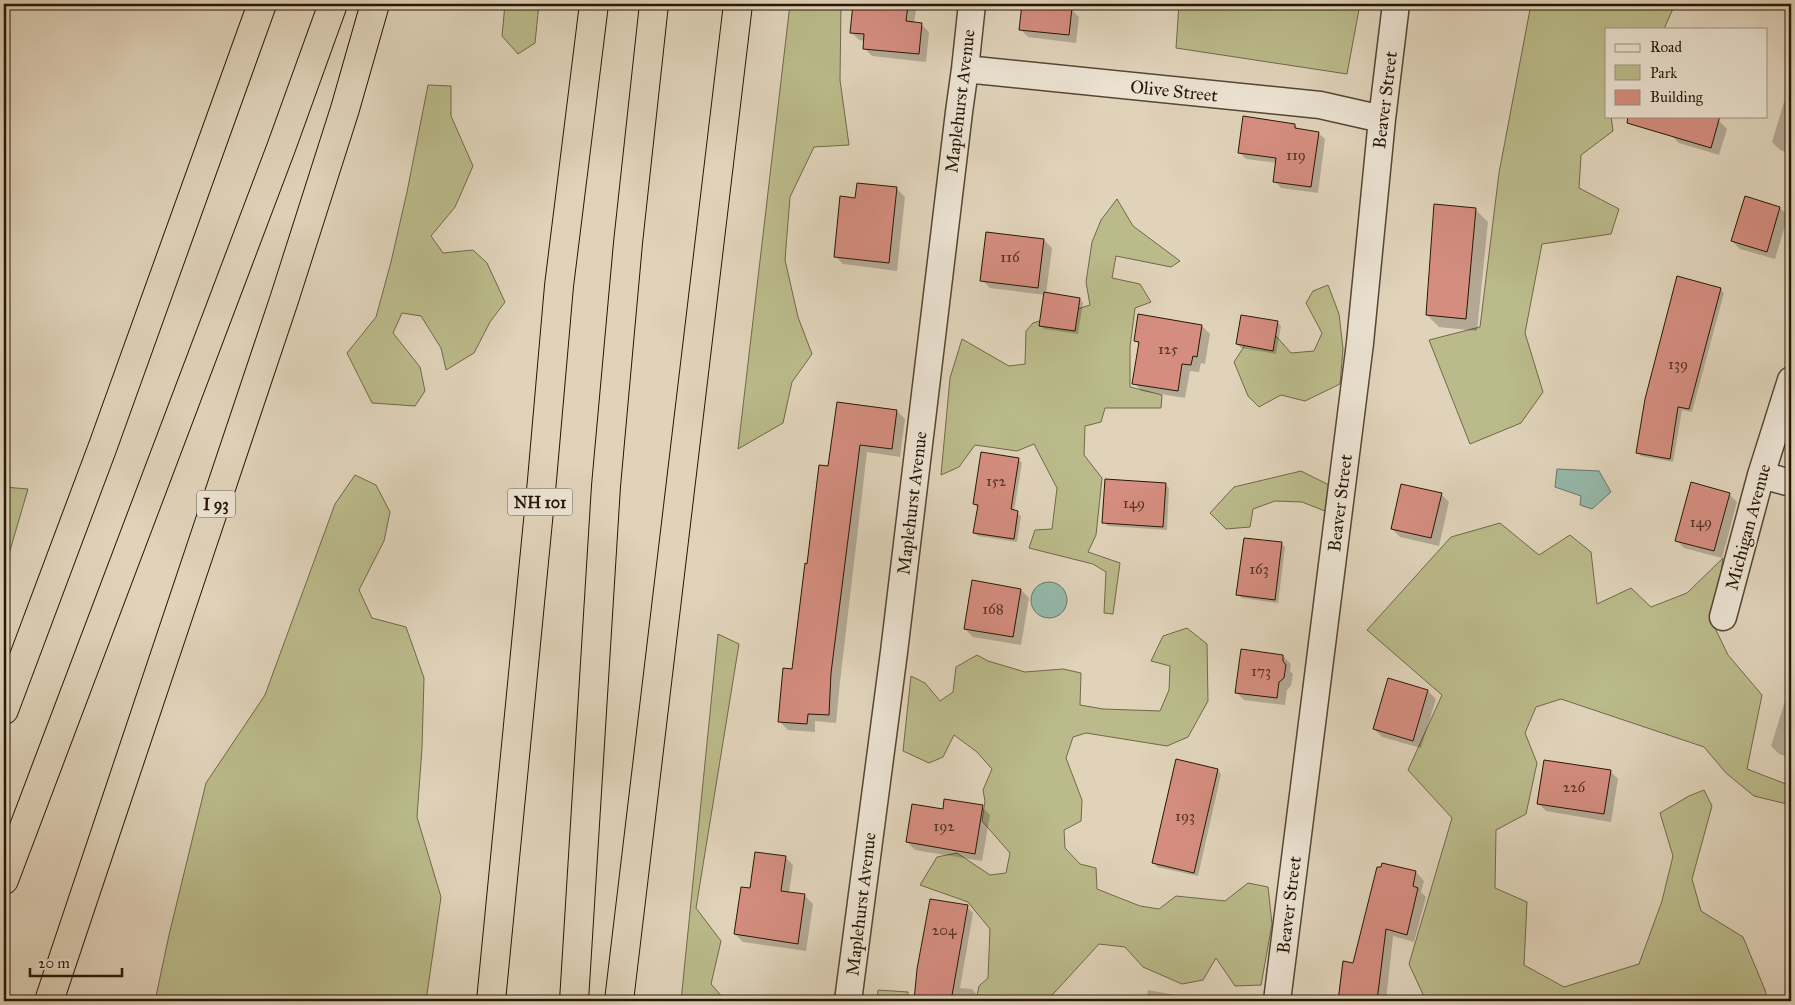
<svg xmlns="http://www.w3.org/2000/svg" width="1795" height="1005" font-family="'IM FELL Great Primer',serif">
<style>
.green{fill:#baba8a;stroke:#716848}
.water{fill:#95b9aa;stroke:#697868}
.shadow{fill:#0003}
.building{fill:#d48d7f;stroke:#281705}
.lines{fill:none;stroke-linecap:round;stroke-linejoin:round}
.minor-casing{stroke:#564632;stroke-width:29}
.motorway-casing{stroke:#281705;stroke-width:30}
.minor{stroke:#ebe2d2;stroke-width:26}
.motorway{stroke:#e0d3ba;stroke-width:28}
.labels{text-anchor:middle;stroke-width:4;stroke-linejoin:round;paint-order:stroke}
.number-label{font-size:15px;fill:#533424}
.shield{fill:#ebe2d2;stroke:#625442;stroke-width:1}
.shield-label{font-size:16px;font-weight:bold;fill:#281705}
.street-label{font-size:18px;fill:#281705;stroke:#ebe2d2}
</style>
<rect width="100%" height="100%" fill="#e0d3ba"/>
<filter id="stains"><feTurbulence type="fractalNoise" baseFrequency=".004" numOctaves="4"/><feColorMatrix values="0 0 0 0 .2 0 0 0 0 .09 0 0 0 0 .02 0 0 0 .5 -.17"/></filter>
<radialGradient id="worn" r=".72"><stop offset=".6" stop-color="#630" stop-opacity="0"/><stop offset="1" stop-color="#630" stop-opacity=".3"/></radialGradient>
<path class="green" d="M505,4H539L535,43L518,54L502,36Z
M790,4H841L840,80L849,145L814,147L790,197L785,260L798,317L812,354L792,382L783,423L738,449Z
M1179,4H1360L1347,74L1176,48Z
M1531,4H1675L1664,29H1606V116H1611L1613,131L1581,155L1579,188L1619,209L1611,234L1542,244L1525,333L1543,392L1521,423L1470,444L1429,340L1480,327L1499,173Z
M428,85L451,86V116L473,166L455,207L431,236L443,253L473,250L487,263L505,302L490,322L474,353L446,370L441,348L421,316L402,313L393,333L420,367L425,391L415,406L372,403L347,353L376,317L391,262L407,192Z
M1117,199L1133,226L1180,261L1171,267L1116,256L1112,278L1140,284L1151,302L1135,308L1130,347V387L1162,395L1161,408H1105L1101,422L1085,426L1084,455L1102,478L1096,535L1088,552L1120,563L1113,614L1104,613L1106,572L1093,564L1029,548L1035,530L1052,529L1057,488L1034,444L1017,451L975,445L959,467L941,475L950,378L962,339L1009,366L1025,364L1026,331L1033,323L1090,305L1086,282L1092,242L1101,220Z
M1328,285L1339,314L1343,349L1340,384L1305,401L1281,395L1259,407L1248,396L1234,362L1251,336L1268,327L1291,353L1314,351L1322,333L1306,303L1313,291Z
M1301,471L1331,486L1325,511L1302,502L1275,501L1253,509L1250,527L1226,529L1210,513L1234,487Z
M355,475L376,485L390,512L384,541L359,590L372,618L406,627L424,678L422,748L417,817L441,897L426,1001H155L169,935L206,783L265,695L335,504Z
M4,487L28,489L4,571Z
M1500,523L1539,555L1570,535L1591,552L1597,604L1631,588L1651,607L1687,593L1723,558L1714,626L1728,655L1762,695L1747,769L1791,786V805L1754,796L1726,773L1704,747L1561,699L1536,707L1525,733L1537,763L1526,814L1496,830L1495,888L1527,902L1524,965L1564,987L1639,964L1662,901L1673,856L1660,813L1689,796L1704,790L1712,806L1692,879L1701,911L1743,937L1765,990L1768,1001H1426L1409,964L1452,818L1408,770L1442,695L1367,630L1451,537Z
M1187,628L1207,644L1208,701L1188,737L1167,746L1086,733L1073,737L1066,758L1082,800L1081,821L1064,830L1065,848L1080,864L1096,868L1097,889L1140,906L1159,909L1176,896L1225,901L1248,883L1268,887L1272,924L1261,985L1235,986L1216,958L1203,980L1182,984L1143,967L1125,947L1099,944L1055,992L1044,1001H976L979,986L988,978L990,929L968,902L920,885L937,857L957,853L990,875L1006,873L1010,853L982,821L985,801L983,790L992,769L977,752L954,735L943,757L929,763L903,751L911,676L925,683L940,701L953,692L956,667L977,655L988,661L1025,672L1063,669L1081,673L1080,705L1103,709L1160,711L1169,690L1170,666L1151,661L1163,636Z
M718,634L739,644L696,908L721,941L711,984L725,1000L681,1001Z
M878,990L908,992L907,1001H877Z"/>
<path class="water" d="M1557,469L1599,471L1611,492L1592,509L1580,505L1581,496L1555,487Z
M1031 600a18 18 0 1 1 36 0a18 18 0 1 1-36 0Z"/>
<path class="shadow" d="M854,4H917L914,23L921,24L929,32L926,62L872,56L864,48L865,41L859,40L851,32Z
M1023,4H1043L1071,9L1079,17L1076,43L1028,37L1020,29Z
M1784,102L1791,104V154L1780,150L1772,142Z
M1719,121L1727,129L1719,155L1679,143L1671,135Z
M1295,126L1299,130L1318,133L1325,139L1318,193L1281,188L1275,181L1277,163L1246,159L1239,152Z
M897,189L905,197L897,271L843,264L835,256L856,199Z
M1435,206L1476,210L1488,222L1477,331L1439,327L1427,315Z
M1780,208L1788,216L1775,259L1740,249L1732,241Z
M988,233L1044,240L1052,248L1046,294L1080,299L1083,303L1078,334L1044,329L1040,325L1045,295L990,288L982,280Z
M1720,289L1724,293L1692,412L1682,410L1673,462L1641,456L1638,453Z
M1140,316L1202,326L1210,334L1205,364L1201,363L1199,372L1190,371L1185,398L1142,391L1134,383L1140,345L1135,341Z
M1277,322L1281,326L1276,354L1241,348L1237,344Z
M897,411L905,419L900,457L867,452L840,682L836,723L815,721V732L788,730L780,722L794,670L809,565L830,468Z
M1018,459L1022,463L1014,511L1021,516L1017,542L978,536L974,532L978,508L974,504Z
M1165,484L1169,488L1167,530L1108,526L1104,522Z
M1441,494L1449,502L1439,546L1400,537L1392,529Z
M1729,494L1737,502L1722,558L1684,548L1676,540Z
M1281,543L1285,547L1278,603L1242,598L1238,595Z
M1021,590L1029,598L1021,645L973,637L965,629Z
M1283,656L1291,664L1290,671L1293,674L1291,686L1287,690L1285,705L1244,700L1236,692Z
M1389,679L1428,691L1436,699L1421,748L1382,737L1374,729Z
M1786,698L1791,700V758L1779,754L1771,746Z
M1217,770L1221,774L1198,876L1157,867L1154,863Z
M1610,771L1618,779L1611,822L1546,811L1538,803Z
M982,807L990,815L982,861L915,850L907,842L944,811Z
M785,857L793,865L789,893L805,896L813,904L806,951L743,942L735,934L751,890Z
M1383,864L1416,872L1424,881L1421,892L1426,897L1414,942L1393,936L1386,1001H1339L1344,963L1354,964Z
M967,907L973,913L960,988L972,989L978,996V1001H915L918,969Z
M1148,990L1181,996L1185,1001H1146Z"/>
<path class="building" d="M853,4L908,5L906,21L922,23L919,54L863,49L864,34L850,33Z
M1022,4H1061L1060,6L1072,8L1069,35L1019,30Z
M1243,116L1295,124V128L1319,132L1311,187L1273,182L1276,158L1238,153Z
M1628,116H1720L1711,148L1627,123Z
M857,183L897,187L889,263L834,257L840,196L855,198Z
M1745,196L1780,207L1767,252L1731,241Z
M1434,204L1476,208L1466,319L1426,315Z
M986,232L1044,239L1038,288L980,281Z
M1677,276L1721,288L1689,409L1678,407L1670,459L1636,453L1645,399Z
M1044,292L1080,298L1075,331L1039,326Z
M1138,314L1202,325L1197,357L1193,356L1191,365L1182,364L1178,391L1132,384L1139,342L1134,341Z
M1241,315L1278,321L1273,351L1236,344Z
M837,402L897,410L892,449L860,445L831,673L829,715L808,714L807,724L778,722L783,668L792,669L805,563L807,564L819,465L828,466Z
M981,452L1019,458L1011,509L1018,511L1014,539L973,533L978,505L973,504Z
M1105,479L1166,483L1163,527L1102,523Z
M1691,482L1730,493L1714,551L1675,541Z
M1401,484L1442,493L1431,538L1391,529Z
M1244,538L1282,542L1275,600L1236,595Z
M972,580L1021,589L1013,637L964,629Z
M1241,649L1283,655V661L1286,665L1284,678L1279,682L1277,698L1235,693Z
M1388,678L1428,690L1413,741L1373,729Z
M1176,759L1218,769L1194,873L1152,863Z
M1544,760L1611,770L1604,814L1537,804Z
M944,799L983,805L975,854L906,842L912,804L943,809Z
M755,852L786,856L781,891L805,894L798,944L734,934L741,887L750,888Z
M1382,863L1416,871L1413,886L1418,888L1407,935L1386,929L1377,1001H1338L1343,961L1353,963L1377,867H1381Z
M930,899L968,905L951,1001H914L917,969Z"/>
<g class="lines">
<g class="minor-casing">
<path id="minor" d="M965,69L1320,105L1382,119
M1761,475L1791,483
M1723,617L1761,475L1791,380
M848,1001L894,652L959,112L965,69L972,4
M1277,1001L1360,343L1382,119L1396,4"/>
</g>
<g class="motorway-casing">
<path id="motorway" d="M4,710L103,446L262,4
M4,880L281,148L333,4
M49,1001L284,300L345,109L375,4
M491,1001L542,480L559,286L594,4
M574,1001L606,486L628,243L654,4
M619,1001L738,4"/>
</g>
<use href="#minor" class="minor"/>
<use href="#motorway" class="motorway"/>
</g>
<g class="labels">
<g class="number-label">
<text x="1296" y="160">119</text>
<text x="1010" y="262">116</text>
<text x="1168" y="354">125</text>
<text x="1678" y="369">139</text>
<text x="996" y="486">152</text>
<text x="1134" y="508">149</text>
<text x="1701" y="527">149</text>
<text x="1259" y="574">163</text>
<text x="993" y="614">168</text>
<text x="1261" y="676">173</text>
<text x="1574" y="792">226</text>
<text x="1185" y="821">193</text>
<text x="944" y="831">192</text>
<text x="944" y="935">204</text>
</g>
<g class="shield">
<rect x="507.5" y="488.5" width="65" height="27" rx="4"/>
<rect x="197" y="490.5" width="38" height="27" rx="4"/>
</g>
<g class="shield-label">
<text x="540" y="508">NH 101</text>
<text x="216" y="510">I 93</text>
</g>
<g class="street-label">
<text transform="translate(1174 91) rotate(6)" y="6">Olive Street</text>
<text transform="translate(1385 100) rotate(-83)" y="6">Beaver Street</text>
<text transform="translate(960 101) rotate(-83)" y="6">Maplehurst Avenue</text>
<text transform="translate(912 503) rotate(-83)" y="6">Maplehurst Avenue</text>
<text transform="translate(1340 503) rotate(-83)" y="6">Beaver Street</text>
<text transform="translate(1748 527) rotate(-75)" y="6">Michigan Avenue</text>
<text transform="translate(861 904) rotate(-83)" y="6">Maplehurst Avenue</text>
<text transform="translate(1289 905) rotate(-83)" y="6">Beaver Street</text>
</g>
</g>
<rect width="1795" height="1005" fill="none" stroke="#e0d3ba" stroke-width="20"/>
<rect x="5" y="5" width="1785" height="995" fill="none" stroke="#281705" stroke-width="2.5"/>
<rect x="10" y="10" width="1775" height="985" fill="none" stroke="#281705"/>
<rect x="1605" y="28" width="162" height="90" fill="#ebe2d2" stroke="#9d9180"/>
<rect x="1615" y="44" width="25" height="8" fill="#ebe2d2" stroke="#9d9180"/>
<text x="1650" y="52" font-size="15" fill="#281705">Road</text>
<rect x="1615" y="65" width="25" height="15" fill="#baba8a" stroke="#9d9180"/>
<text x="1650" y="78" font-size="15" fill="#281705">Park</text>
<rect x="1615" y="90" width="25" height="15" fill="#d48d7f" stroke="#9d9180"/>
<text x="1650" y="102" font-size="15" fill="#281705">Building</text>
<path d="M30 968v8h92v-8" fill="none" stroke="#281705" stroke-width="2.5"/>
<text x="38" y="968" font-size="15" fill="#281705" stroke="#ebe2d2" stroke-width="4" paint-order="stroke">20 m</text>
<rect width="100%" height="100%" filter="url(#stains)"/>
<rect width="100%" height="100%" fill="url(#worn)"/>
</svg>
